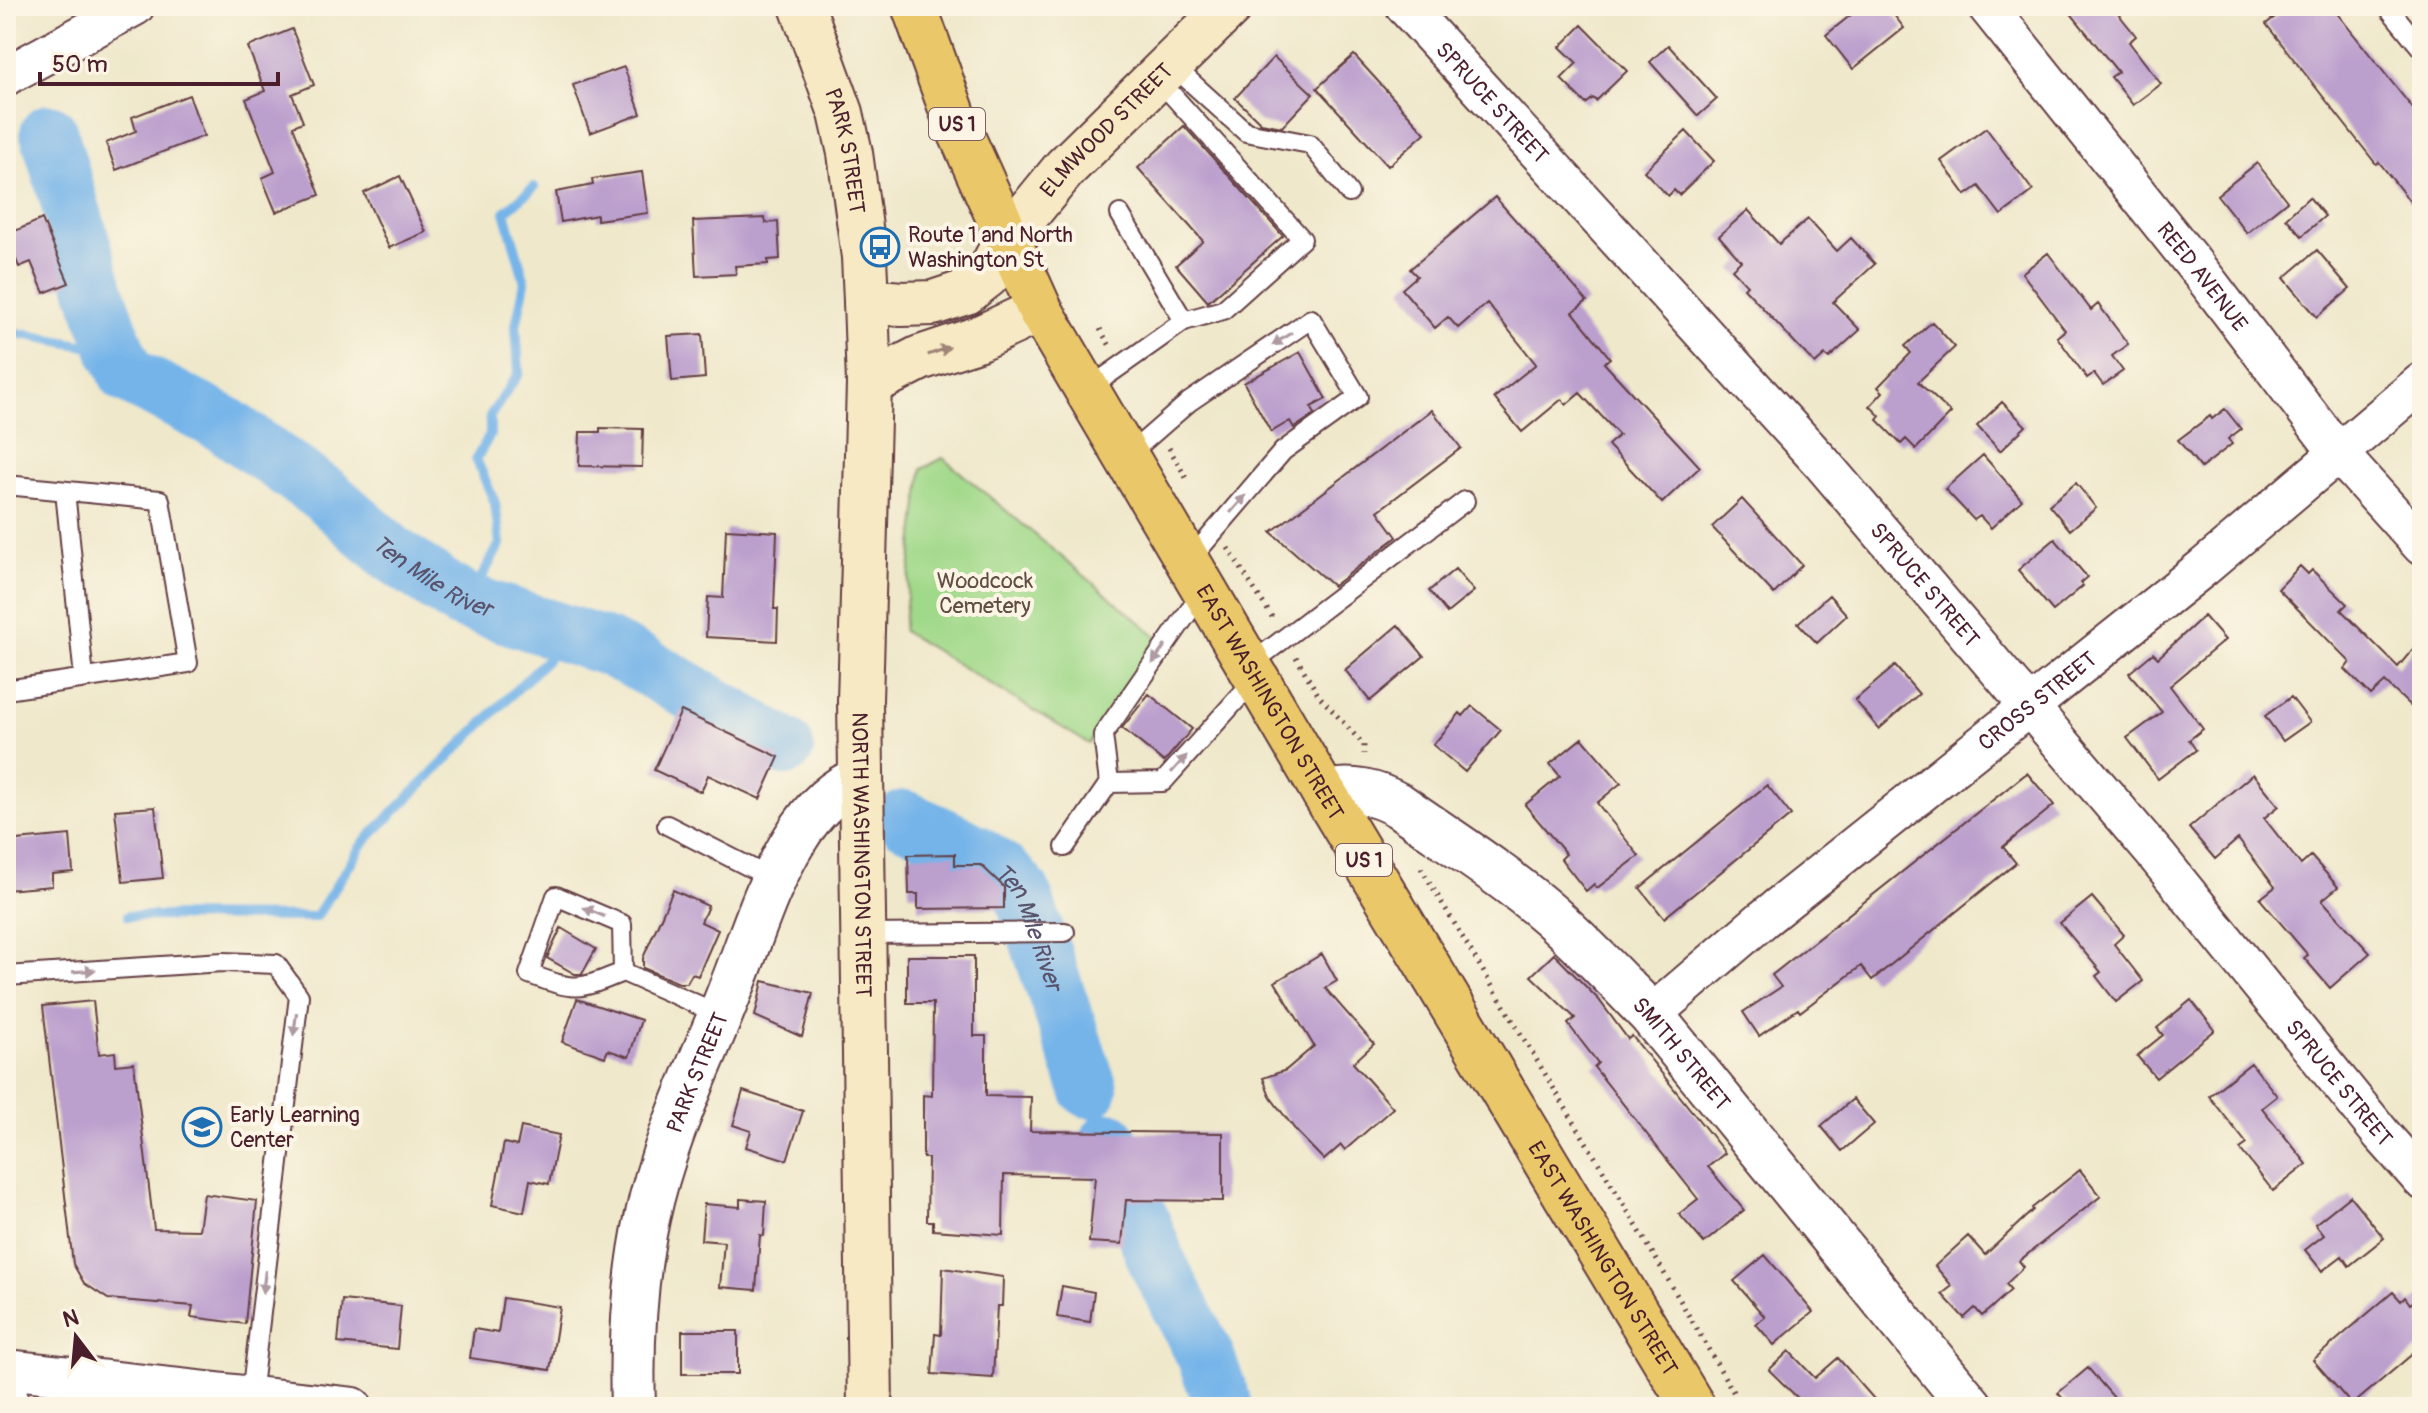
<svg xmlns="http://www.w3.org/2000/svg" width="2428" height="1413" font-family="Pangolin,sans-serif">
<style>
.green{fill:#a1d98a;stroke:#767c5a;stroke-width:2}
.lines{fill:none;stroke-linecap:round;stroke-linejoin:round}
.stream{stroke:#75b4e9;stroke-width:10}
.river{stroke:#75b4e9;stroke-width:58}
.building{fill:#bb9fcd}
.service-casing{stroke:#633d43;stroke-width:22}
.minor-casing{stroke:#633d43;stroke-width:42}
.tertiary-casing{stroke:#633d43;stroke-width:48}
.secondary-casing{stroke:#633d43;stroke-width:48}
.primary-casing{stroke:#633d43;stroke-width:48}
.path{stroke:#633d43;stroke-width:5;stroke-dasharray:2 6;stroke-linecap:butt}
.service{stroke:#fff;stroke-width:18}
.minor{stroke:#fff;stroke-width:38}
.tertiary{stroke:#fff;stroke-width:44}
.secondary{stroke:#f7e9c3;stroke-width:44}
.primary{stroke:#eac769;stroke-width:44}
.oneway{fill:#ae9aa0}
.oneway2{fill:#a08477}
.labels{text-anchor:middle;stroke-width:8;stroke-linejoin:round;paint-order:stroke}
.shield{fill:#fcf5e5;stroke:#7f5f63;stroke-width:2}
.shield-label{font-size:20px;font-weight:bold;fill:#4a1f2b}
.street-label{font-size:22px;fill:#4a1f2b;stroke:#fcf5e5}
.poi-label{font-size:22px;fill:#4a1f2b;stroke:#fcf5e5;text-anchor:start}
.park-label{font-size:22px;fill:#604e43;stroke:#fcf5e5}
.water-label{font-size:24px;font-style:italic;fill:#59536e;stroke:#fcf5e5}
</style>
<rect width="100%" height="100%" fill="#fcf5e5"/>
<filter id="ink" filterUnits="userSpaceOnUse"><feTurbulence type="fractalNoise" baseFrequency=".0125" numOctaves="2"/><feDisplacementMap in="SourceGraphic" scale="16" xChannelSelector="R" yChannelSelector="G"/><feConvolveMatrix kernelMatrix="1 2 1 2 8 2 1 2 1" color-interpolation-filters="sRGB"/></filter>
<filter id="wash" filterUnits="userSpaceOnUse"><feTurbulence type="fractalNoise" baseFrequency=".006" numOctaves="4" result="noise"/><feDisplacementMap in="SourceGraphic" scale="32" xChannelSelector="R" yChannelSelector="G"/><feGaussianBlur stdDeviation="1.8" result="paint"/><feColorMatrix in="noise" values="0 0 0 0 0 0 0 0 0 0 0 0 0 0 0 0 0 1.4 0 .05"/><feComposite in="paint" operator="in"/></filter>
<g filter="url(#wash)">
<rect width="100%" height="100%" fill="#efe8cb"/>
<path class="green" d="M943,458L1158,637L1089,744L903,631L922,469Z"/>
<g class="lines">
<path class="stream" d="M6,331L117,352
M468,602L500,544L495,503L476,459L490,435V416L519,373L516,326L525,282L505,212L534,187
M128,916L316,917L364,842L571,635"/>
<g class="river">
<path id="s1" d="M49,133L96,292L117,352L128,375L224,424L325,495L391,553L461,600L607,647L642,664L785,747"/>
<path id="s2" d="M905,819C946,839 994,855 1022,893L1089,1089"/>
<path d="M1109,1141L1158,1264L1205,1355L1224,1407"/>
</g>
</g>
<g id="blocks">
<path class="building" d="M1862,6H1887L1904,28L1853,69L1826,35Z
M2065,6H2112L2136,36L2129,42L2161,84L2133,105L2111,77L2118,72Z
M2289,6H2331L2422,120V217L2379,162L2376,164L2266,24Z
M1582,25L1627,71L1596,101L1593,98L1586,104L1561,79L1577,63L1560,47Z
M292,29L314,85L292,94L303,122L293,126L320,195L276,212L262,178L275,172L246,99L265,91L248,47Z
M1668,45L1717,99L1698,116L1650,62Z
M1354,55L1425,133L1388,166L1317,88Z
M1274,57L1313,94L1282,127L1261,123L1235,98Z
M624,67L641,114L590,133L573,85Z
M189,95L204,136L116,170L106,143L136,131L132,117Z
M1184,126L1283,236L1208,302L1176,265L1203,241L1138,168Z
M1986,128L2033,191L2001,215L1979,186L1966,195L1941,161Z
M1686,131L1714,161L1679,195L1674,190L1668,196L1644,171Z
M2257,163L2287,201L2247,233L2217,195Z
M642,172L648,213L597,220V215L561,222L556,192L593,185L592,179Z
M400,176L426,232L389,248L364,193Z
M1495,197L1587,301L1573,312L1610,358L1604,363L1700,467L1662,503L1608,445L1619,435L1580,393L1566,405L1562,399L1522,432L1494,398L1536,364L1487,303L1458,328L1448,317L1435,328L1402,289L1417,276L1410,269Z
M2309,197L2325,216L2302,236L2286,218Z
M1748,210L1779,244L1808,219L1837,251L1851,238L1875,264L1833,302L1860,330L1829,358L1825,355L1815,364L1744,288L1747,285L1732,269L1741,261L1719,236Z
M765,218L766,223L778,222L780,259L768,260V264L735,266L736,274L696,276L693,221Z
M42,219L69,283L44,293L31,262L19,267L6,235Z
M2317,250L2350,289L2317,317L2284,278Z
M2048,253L2091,310L2098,304L2128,344L2112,356L2123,371L2103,385L2094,373L2087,378L2057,337L2065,330L2022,273Z
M1932,322L1955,347L1918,382L1951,413L1916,449L1906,439L1901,444L1877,420L1880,416L1870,406L1883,392L1878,387L1911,353L1905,346Z
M702,334L705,378L672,381L668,336Z
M1300,352L1326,399L1311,407L1315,414L1294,428L1290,421L1271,432L1244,383Z
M2002,402L2026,426L2000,451L1977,426Z
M2225,409L2241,429L2228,439L2232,444L2201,468L2178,440L2210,416L2212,419Z
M1432,410L1461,448L1378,511L1397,537L1333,586L1271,532Z
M600,428L643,429L642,467L579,466L580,432H600Z
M1983,455L2022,500L1991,528L1980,516L1974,520L1945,489Z
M2076,483L2096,508L2070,530L2049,505Z
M1742,499L1802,565L1774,594L1712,527Z
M726,529L777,532L774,609H778L777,641L706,637L708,597L723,598Z
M2055,539L2087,577L2080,583L2083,586L2053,611L2018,570Z
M2300,566L2308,574L2312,570L2347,604L2341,610L2398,667L2422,638V717L2385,682L2371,695L2345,669L2350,662L2278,589Z
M1455,569L1474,591L1447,613L1429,591Z
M1829,595L1847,615L1817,643L1798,623Z
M2204,616L2225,640L2170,686L2203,729L2189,740L2196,750L2158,779L2127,738L2162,712L2129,673L2153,653L2158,658Z
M1398,625L1424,656L1370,701L1345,670Z
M1895,666L1919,694L1879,729L1855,700Z
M1149,694L1192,729L1164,762L1122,728Z
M2291,697L2310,722L2283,741L2265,716Z
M1472,706L1501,730L1465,772L1433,745L1460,713L1463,716Z
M681,711L779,757L760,799L708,775L701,792L654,770Z
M1582,738L1621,783L1597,803L1639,856L1597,888L1594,884L1586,891L1561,859L1566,854L1525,805L1560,776L1550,764Z
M2027,773L2054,805L2003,847L2016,863L1872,980L1861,966L1800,1012L1798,1009L1759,1036L1743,1012L1781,987L1772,975Z
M2253,774L2279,806L2264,818L2301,865L2311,856L2338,887L2322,900L2370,953L2330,988L2304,958L2308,955L2260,899L2275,887L2238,839L2215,859L2189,828Z
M1767,785L1791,815L1664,918L1640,888Z
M155,807L163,878L123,882L115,810Z
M70,835L73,872L52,874V886L6,890V841Z
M955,854V865H981L1004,887V908L918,909V894H909L908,855Z
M673,890L708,906L701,922L718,930L698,976L692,974L687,983H679L643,968V958Z
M2092,897L2124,935L2114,944L2143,981L2116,1002L2096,976L2101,972L2060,923Z
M561,928L596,949L582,974H575L547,958Z
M1322,954L1337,981L1325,988L1374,1044L1353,1063L1393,1108L1345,1150L1341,1145L1324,1160L1297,1132L1271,1098L1263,1078L1286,1070L1314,1046L1275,982Z
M1554,954L1599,1000L1628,1039L1632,1036L1725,1153L1708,1167L1744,1210L1704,1243L1679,1214L1698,1199L1594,1067L1598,1063L1568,1024L1575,1018L1531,976Z
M907,956H974V1036H986V1096L1031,1097L1030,1131L1223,1133V1201L1126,1200L1122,1244L1089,1242L1095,1177L1004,1175L1003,1235L933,1230V1221H927L928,1158H923V1095L932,1096L933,1003H907Z
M763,981L813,993L802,1037L755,1016Z
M577,999L641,1020L629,1057L608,1050L605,1057L562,1042Z
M2191,1000L2215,1030L2156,1078L2137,1056L2163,1035L2157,1028Z
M93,1001L99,1054L115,1052L116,1065L134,1063L154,1229L199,1230L204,1194L257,1201L245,1324L191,1317L193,1306L108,1299L84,1283L73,1264L43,1006Z
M2251,1063L2277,1096L2262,1108L2307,1164L2273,1191L2240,1149L2247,1144L2209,1096Z
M743,1091L803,1111L787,1160L746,1147L751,1131L733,1125Z
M1853,1099L1874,1124L1842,1151L1821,1126Z
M521,1127L559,1135L549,1184L530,1180L524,1212L492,1205L504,1143L517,1146Z
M2080,1170L2101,1196L2019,1261L2024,1267L2006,1284L2011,1290L1982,1316L1975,1308L1964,1318L1942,1294L1952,1286L1935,1266L1968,1236L1985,1255L2033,1210L2032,1208Z
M2350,1196L2384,1238L2349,1266L2342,1256L2322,1271L2305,1250L2324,1235L2315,1224Z
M740,1199L766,1201L764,1236L760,1235L756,1290L720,1287L724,1242L701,1240L704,1204L740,1207Z
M1765,1255L1813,1312L1774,1345L1756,1324L1765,1317L1734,1281Z
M943,1268L1003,1277L1002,1306H997L993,1378L932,1374L935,1334L941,1335Z
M1062,1286L1094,1292L1090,1322L1057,1317Z
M2393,1292L2401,1301L2405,1297L2410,1304L2422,1295V1346L2352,1405L2313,1360Z
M503,1298L560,1307L550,1370L470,1358L474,1329L498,1333Z
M342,1300L401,1306L397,1349L338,1343Z
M682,1331H738V1374H682Z
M1789,1351L1815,1378L1838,1358L1881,1407H1807L1769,1370Z
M2088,1368L2122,1407H2070L2058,1393Z"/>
</g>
</g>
<g filter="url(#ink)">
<use href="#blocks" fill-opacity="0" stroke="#633d43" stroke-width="2"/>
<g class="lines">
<g class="service-casing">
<path id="service" d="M2387,6L2422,49
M1171,64L1246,132L1310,144L1349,193
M1120,214L1184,321
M1085,391L1184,321L1223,310L1302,239L1157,78
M1126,457L1189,402L1311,319L1358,397L1283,451L1189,561
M6,485L160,500L188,663L6,690
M65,491L84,678
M1248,666L1465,501
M1109,783L1163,782L1256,678
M667,825L775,880
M1065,847L1109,783L1103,735L1203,591
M864,934L1065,932
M623,972L622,924L556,896L529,974C576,991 576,991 623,972L721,1015
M6,976L223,962L276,964L299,996L251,1396"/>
</g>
<g class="minor-casing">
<g id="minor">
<path id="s3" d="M1405,6L1822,463L2156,855L2382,1135L2422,1180"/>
<path id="s4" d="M1987,6L2208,282L2339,454L2422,546"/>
<path d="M6,76L135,6"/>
<path id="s5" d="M1651,1015L1762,920L2204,567L2422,382"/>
<path d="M6,1369L353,1407"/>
<path d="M6,1372L9,1407"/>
</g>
</g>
<g class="tertiary-casing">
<g id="tertiary">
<path id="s6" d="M1324,793C1352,787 1375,792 1400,806C1450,841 1504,875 1550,915C1586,947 1618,981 1651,1015L1971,1407"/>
<path id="s7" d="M633,1407C631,1345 634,1280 647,1219C663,1141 699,1069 728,996C749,945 765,887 795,839C811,813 831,790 860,779"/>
</g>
</g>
<g class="secondary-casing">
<g id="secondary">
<path id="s8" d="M802,6L841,113L850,153L864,257L866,301L869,384L860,701L870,1407"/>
<path id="s9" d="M866,301L902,304L933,303L966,292L988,275L1006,240L1065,168L1230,6"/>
<path d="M869,384L920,358L977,339L1040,310"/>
</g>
</g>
<g class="primary-casing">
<g id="primary">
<path id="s10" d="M914,6L957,125L1040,310L1324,793L1693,1407"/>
</g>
</g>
<path class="path" d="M1100,329L1110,346
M1169,448L1188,481
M1228,548L1272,617
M1296,657L1319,696L1364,745V754
M1421,868L1645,1240L1742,1407"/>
<use href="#service" class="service"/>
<use href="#minor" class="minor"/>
<use href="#tertiary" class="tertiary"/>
<use href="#secondary" class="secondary"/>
<use href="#primary" class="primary"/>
</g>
<defs><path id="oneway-solid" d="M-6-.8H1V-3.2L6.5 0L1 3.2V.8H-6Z" transform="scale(2)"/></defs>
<g class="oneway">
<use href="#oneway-solid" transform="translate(1282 339) rotate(146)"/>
<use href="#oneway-solid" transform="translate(1238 504) rotate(-49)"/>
<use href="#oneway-solid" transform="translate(1159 654) rotate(125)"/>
<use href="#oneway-solid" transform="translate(1179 764) rotate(-48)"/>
<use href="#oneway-solid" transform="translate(594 912) rotate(-157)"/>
<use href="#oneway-solid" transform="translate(84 971) rotate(-4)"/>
<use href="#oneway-solid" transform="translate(295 1024) rotate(98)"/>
<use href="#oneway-solid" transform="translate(264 1282) rotate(97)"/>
</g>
<use class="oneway2" href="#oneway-solid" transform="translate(939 351) rotate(-19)"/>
</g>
<defs>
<g id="bus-ring" transform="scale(2)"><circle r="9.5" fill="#fcf5e5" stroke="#1f6fb2" stroke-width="1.5"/><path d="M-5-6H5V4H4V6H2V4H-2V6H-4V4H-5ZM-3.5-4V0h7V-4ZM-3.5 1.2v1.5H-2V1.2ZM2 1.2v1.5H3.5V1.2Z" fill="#1f6fb2"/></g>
<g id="school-ring" transform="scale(2)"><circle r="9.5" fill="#fcf5e5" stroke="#1f6fb2" stroke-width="1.5"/><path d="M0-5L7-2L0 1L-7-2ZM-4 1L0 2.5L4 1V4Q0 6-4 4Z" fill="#1f6fb2"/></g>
</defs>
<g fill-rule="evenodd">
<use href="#bus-ring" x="880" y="247"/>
<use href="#school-ring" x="202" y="1127"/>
</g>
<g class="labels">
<g class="shield">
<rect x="929" y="108" width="56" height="32" rx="6"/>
<rect x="1336" y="844" width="56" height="32" rx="6"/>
</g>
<g class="shield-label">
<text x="957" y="131">US 1</text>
<text x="1364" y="867">US 1</text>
</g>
<g class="street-label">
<text dy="8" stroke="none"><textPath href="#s3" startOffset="130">SPRUCE STREET</textPath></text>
<text dy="8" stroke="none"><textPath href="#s9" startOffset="318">ELMWOOD STREET</textPath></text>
<text dy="8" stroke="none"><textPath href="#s8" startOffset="152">PARK STREET</textPath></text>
<text dy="8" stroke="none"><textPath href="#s4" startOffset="346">REED AVENUE</textPath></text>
<text dy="8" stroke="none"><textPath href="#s3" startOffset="778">SPRUCE STREET</textPath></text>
<text dy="8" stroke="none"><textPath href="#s5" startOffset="498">CROSS STREET</textPath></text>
<text dy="8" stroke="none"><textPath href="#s10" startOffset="784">EAST WASHINGTON STREET</textPath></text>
<text dy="8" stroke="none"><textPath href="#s8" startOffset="858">NORTH WASHINGTON STREET</textPath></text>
<text dy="8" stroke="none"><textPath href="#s6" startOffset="456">SMITH STREET</textPath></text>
<text dy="8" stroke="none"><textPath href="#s7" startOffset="344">PARK STREET</textPath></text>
<text dy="8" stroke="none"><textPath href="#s3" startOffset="1426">SPRUCE STREET</textPath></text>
<text dy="8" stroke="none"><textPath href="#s10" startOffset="1432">EAST WASHINGTON STREET</textPath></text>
</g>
<g class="poi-label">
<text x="908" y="242">Route 1 and North<tspan x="908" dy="25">Washington St</tspan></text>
<text x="230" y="1122">Early Learning<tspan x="230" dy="25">Center</tspan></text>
</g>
<g class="park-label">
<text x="985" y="588">Woodcock<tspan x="985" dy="25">Cemetery</tspan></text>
</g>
<g class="water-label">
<text dy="8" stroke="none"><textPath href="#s1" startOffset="622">Ten Mile River</textPath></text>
<text dy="8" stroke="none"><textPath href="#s2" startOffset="174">Ten Mile River</textPath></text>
</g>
</g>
<rect width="2428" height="1413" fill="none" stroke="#fcf5e5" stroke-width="32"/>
<g transform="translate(76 1337) rotate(344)" stroke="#fcf5e5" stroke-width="6" paint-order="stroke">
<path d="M0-6L14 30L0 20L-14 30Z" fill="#4a1f2b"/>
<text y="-12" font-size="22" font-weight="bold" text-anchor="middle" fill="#4a1f2b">N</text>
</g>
<path d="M40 72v12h238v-12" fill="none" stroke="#4a1f2b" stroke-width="4"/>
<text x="52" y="72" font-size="24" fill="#4a1f2b" stroke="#fcf5e5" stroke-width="6" paint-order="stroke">50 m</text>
</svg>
